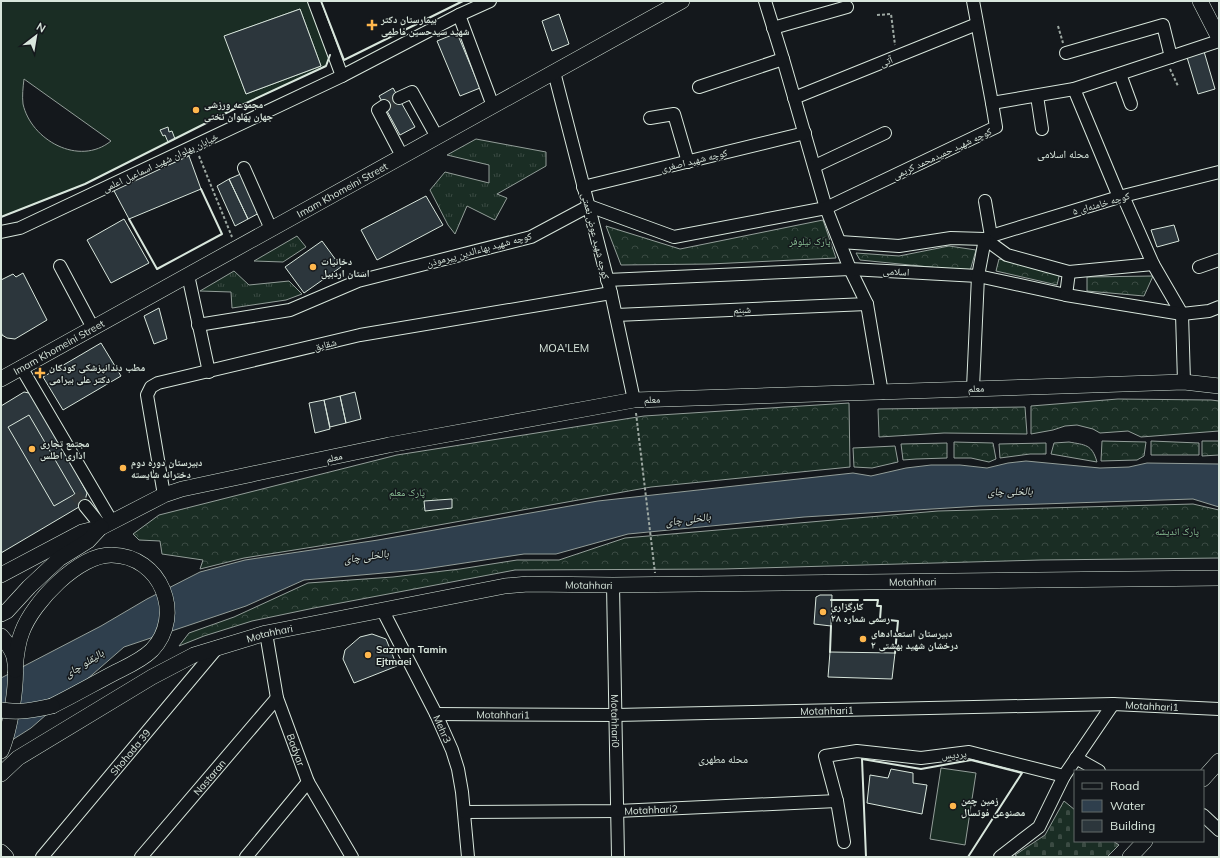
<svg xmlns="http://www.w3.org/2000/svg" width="1220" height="858" font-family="Mulish,'Noto Naskh Arabic',sans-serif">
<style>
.grass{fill:url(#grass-tufts);stroke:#939e99}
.forest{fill:url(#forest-crowns);stroke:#939e99}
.cemetery{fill:url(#cemetery-stones);stroke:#939e99}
.pitch{fill:#1a2d24;stroke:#939e99;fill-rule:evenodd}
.water{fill:#2f3f4d;stroke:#939e99}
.building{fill:#2c363c;stroke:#d8e6dc}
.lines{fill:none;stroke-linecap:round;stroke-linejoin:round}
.minor-tunnel{stroke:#313739;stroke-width:12;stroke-dasharray:12 6;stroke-linecap:butt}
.minor-casing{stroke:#d8e6dc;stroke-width:14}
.major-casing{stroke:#d8e6dc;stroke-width:16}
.path{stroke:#9da8a2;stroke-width:2;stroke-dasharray:3 2;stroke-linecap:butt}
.minor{stroke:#14181c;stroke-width:12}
.major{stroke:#14181c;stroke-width:15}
.major-bridge-casing{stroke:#d8e6dc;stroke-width:16;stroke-linecap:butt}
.major-bridge{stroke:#14181c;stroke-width:15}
.wall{stroke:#d8e6dc;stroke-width:2}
.poi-dot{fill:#ffb74d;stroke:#14181c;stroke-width:1.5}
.labels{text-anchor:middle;stroke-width:3;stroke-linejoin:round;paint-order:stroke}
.poi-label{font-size:10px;font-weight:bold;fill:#d8e6dc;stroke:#14181c;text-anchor:start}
.street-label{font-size:10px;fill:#d8e6dc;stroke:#14181c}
.park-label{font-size:10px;fill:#8ac095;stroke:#14181c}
.neighbourhood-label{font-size:11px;fill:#d8e6dc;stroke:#14181c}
.water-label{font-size:11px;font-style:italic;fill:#d8e6dc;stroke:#14181c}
</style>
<defs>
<pattern id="grass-tufts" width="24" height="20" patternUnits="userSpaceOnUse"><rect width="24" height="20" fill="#1a2d24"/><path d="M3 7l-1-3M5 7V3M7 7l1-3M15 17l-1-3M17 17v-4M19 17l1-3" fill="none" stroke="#3b4b43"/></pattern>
<pattern id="forest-crowns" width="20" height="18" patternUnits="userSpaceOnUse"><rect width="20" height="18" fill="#1a2d24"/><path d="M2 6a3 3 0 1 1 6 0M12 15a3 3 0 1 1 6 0" fill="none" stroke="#3b4b43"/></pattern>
<pattern id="cemetery-stones" width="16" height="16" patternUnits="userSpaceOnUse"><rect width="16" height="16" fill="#1a2d24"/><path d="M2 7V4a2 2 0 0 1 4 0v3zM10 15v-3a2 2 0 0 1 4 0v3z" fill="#3b4b43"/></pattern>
</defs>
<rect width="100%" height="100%" fill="#14181c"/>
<path class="grass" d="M476,139L546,152V166L497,194L507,198L495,220L467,206L455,234L448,225L430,190L445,172L489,183V165L447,155Z
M297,236L306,247L283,262L254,261Z
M234,271L249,285L289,281L302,294L286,300L232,308L231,292L200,291Z"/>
<path class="forest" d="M823,220L836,258L710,264L621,265L606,226L680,249Z
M949,246L976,250L970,271L860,260L856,253L899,256Z
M999,259L1060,272L1057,285L996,271Z
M1153,276L1144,296L1087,291V277Z
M1118,399L1211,400L1219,401V431L1141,437L1128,431L1100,433L1093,429L1077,425L1065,426L1053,430L1031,434V406Z
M849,403L850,467L651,487L338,543L244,558L200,569L203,560L162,554L160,541L139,540L133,534L159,515L397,455L644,416Z
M1025,407L1027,434L944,433L879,437L878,409Z
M1102,441L1146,442L1144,456L1137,460L1101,461Z
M1151,441L1199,443V455H1151Z
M1202,441H1219V455L1202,456Z
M954,442L993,443L996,459L989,462L971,458H954Z
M1069,442C1085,445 1092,444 1097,462L1051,454L1054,443Z
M947,443V458L916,459L903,460L901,444Z
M1046,443V454H1030L1000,458L999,444Z
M895,446L898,462L872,468L854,467L853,448Z
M1193,504L1219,510V558L1041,560L723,569L515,570L314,608L252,621L204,636L179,646L189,633L234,617L308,583L393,577L460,569L517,560H559L625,538L938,511Z"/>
<path class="cemetery" d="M1064,801L1075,810V841H1113L1119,845L1107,857H1018L1015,855L1045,835Z"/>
<path class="pitch" d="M1,1H309L330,55L326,66L242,105L85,184L1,217ZM300,9L321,66L246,94L225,36ZM24,79L111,141C79,167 31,140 23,104C22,96 23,87 24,79Z
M941,768L976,773L965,845L930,839Z"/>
<path class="water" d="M1026,461L1100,468L1129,467L1147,463L1219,464V507L1193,499L980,506L804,517L628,534L556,554H524L418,570L304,580L246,606L124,647L31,728L1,747V678L101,626L147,599L200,572L245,560L378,540L598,501L853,473L871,476L906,468L931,465H960L987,468L1008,463Z"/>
<path class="building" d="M300,9L321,66L246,94L224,36Z
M559,14L569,44L552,51L542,21Z
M457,33L480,88L460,96L437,41Z
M1203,48L1215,89L1198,94L1186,54Z
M393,88L415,127L400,135L379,96Z
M168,127L169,132L172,131L175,139L168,142L165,135L163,136L160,130Z
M189,156L201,189L129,219L113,189Z
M243,173L261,212L248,219L229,179Z
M229,179L248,219L235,226L217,186Z
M426,196L443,225L377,260L361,230Z
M124,219L149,263L111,283L87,240Z
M1174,225L1179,241L1157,247L1151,230Z
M322,241L341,267L304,293L285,267Z
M23,273L47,320L15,339L7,338L2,335L1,331V280L13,274L16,277Z
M159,308L167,339L154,344L144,316Z
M101,343L121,376L63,410L43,377Z
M24,392L34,394L87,493L84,504L1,553V406Z
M355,392L361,419L346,423L340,396Z
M340,396L346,423L330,427L324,400Z
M324,400L330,429L315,433L309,403Z
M29,415L75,494L54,506L8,427Z
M452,499V508L425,511L424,501Z
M820,595H832L831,626L814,624L816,597Z
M372,634L386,639L397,666L354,683L343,659L345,650L360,637Z
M830,652L895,653L892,679L828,677Z
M891,769L913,773V783L927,785L922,814L867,803L870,775L888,778Z"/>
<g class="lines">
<path class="minor-tunnel" d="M384,106L399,98
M75,494L85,506"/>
<g class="minor-casing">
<g id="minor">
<path d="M314,1L342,76"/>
<path d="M765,1L783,59L826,208L850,269L867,304L882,393"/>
<path d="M973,1L992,103"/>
<path d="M459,15L493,106"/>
<path d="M773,28L847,7"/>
<path d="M1066,53L1163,25L1171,57"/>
<path d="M554,72L611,293L634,400"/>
<path d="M1120,74L1131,104"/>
<path d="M699,87L783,59"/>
<path d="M1074,89L1119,197"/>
<path d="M1037,96L1042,129"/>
<path d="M399,98L412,92L437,137"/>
<path d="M794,98L977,24"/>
<path d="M384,106L378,110L402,156"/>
<path d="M650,118L674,114L688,162"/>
<path d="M815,166L885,133"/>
<path d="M244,168L271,229"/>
<path d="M583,187L805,133"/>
<path d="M1123,196L1153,264L1182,314L1184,382"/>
<path d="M985,201L991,236"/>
<path d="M1,232L20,228L342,76L459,15L490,1"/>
<path d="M985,239L991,236L1119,197L1219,172"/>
<path d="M840,242L899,246L951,238L985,239L1007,255L1069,272L1153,264"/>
<path d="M60,266L93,328"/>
<path d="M1199,267L1219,260"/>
<path d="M188,275L209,372"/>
<path d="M607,280L850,269L978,276L1066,295L1182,314L1209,311L1219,307"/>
<path d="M1066,295L1069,272"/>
<path d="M616,315L867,304"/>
<path d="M198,325L290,310L358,281L531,237L589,206L674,237L826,208L996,127L992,103L1074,89L1219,41"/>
<path d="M21,367L112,522"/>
<path d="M973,388L978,276L985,239"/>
<path d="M164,495L147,395L151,387L158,383L360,335L611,293"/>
<path d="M85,506L102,527"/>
<path id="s1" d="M613,585L618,857"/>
<path id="s2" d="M383,611L436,714L452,750L458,769L462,792L468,857"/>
<path id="s3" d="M266,633L277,698L308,782L352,857"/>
<path id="s4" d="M436,714L616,715L1113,704L1219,709"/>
<path d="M1076,758L1099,771"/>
<path d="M1064,776L1113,704"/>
<path id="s5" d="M464,812L617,811L837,801"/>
<path d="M1203,815L1219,830"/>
<path d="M844,842L837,801L825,756L857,751L921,758L969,752L1064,776L1039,827L1000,857"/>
<path id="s6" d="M42,857L218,647"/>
<path id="s7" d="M141,857L277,698"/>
<path d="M246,857L308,782"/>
</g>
</g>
<g class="major-casing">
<g id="major">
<path d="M1200,1L1219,38"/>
<path id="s8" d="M1,379L682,1"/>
<path d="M1,575L82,532L102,527L164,495L182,489L389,445L634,400L1184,382L1219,386"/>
<path d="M1,614L7,611L29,587L59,559L88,541L101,527"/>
<path d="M1,636C7,643 12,649 14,657C19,678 10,731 1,751"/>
<path d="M15,670C16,657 17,644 22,632C33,602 79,554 112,555C161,556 185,615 152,650C142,660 128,666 116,672C95,683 74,695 52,706"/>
<path id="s9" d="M1,774L18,758L152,677L194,655L266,633L505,586L528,584L613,585L1219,578"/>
<path d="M1203,779L1219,761"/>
<path d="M1,852L6,857"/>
<path d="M1130,857L1145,841"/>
</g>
</g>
<path class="path" d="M877,15L891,14L895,45
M1058,26L1063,43
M1170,69L1178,86
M199,156L232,237
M636,413L655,573"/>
<use href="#minor" class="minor"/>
<use href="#major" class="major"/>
<g class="major-bridge-casing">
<path id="major-bridge" d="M1,710C19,713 35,710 52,706"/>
</g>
<use href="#major-bridge" class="major-bridge"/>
<path class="wall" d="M321,1L344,60L463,1
M1,217L85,184L242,105L326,66L330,55
M129,219L157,269L222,234L201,189
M831,600H858
M864,600H878L877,606H881L880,619L898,621L895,653
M830,652L831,626
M866,857L862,759L921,769L971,760L1022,773L968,857"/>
</g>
<g class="poi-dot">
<path d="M370 19h4v4h4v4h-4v4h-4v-4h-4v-4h4z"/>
<circle cx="196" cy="110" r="4"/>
<circle cx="313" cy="267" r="4"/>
<path d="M38 367h4v4h4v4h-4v4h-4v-4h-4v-4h4z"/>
<circle cx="32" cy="449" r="4"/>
<circle cx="123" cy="468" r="4"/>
<circle cx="823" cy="612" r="4"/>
<circle cx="863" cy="639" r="4"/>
<circle cx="368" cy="655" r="4"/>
<circle cx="953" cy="806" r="4"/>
</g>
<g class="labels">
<g class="poi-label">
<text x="381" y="23">بیمارستان دکتر<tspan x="381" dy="12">شهید سیدحسین فاطمی</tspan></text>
<text x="204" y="108">مجموعه ورزشی<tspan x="204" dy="12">جهان پهلوان تختی</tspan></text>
<text x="321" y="265">دخانیات<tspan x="321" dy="12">استان اردبیل</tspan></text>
<text x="49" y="371">مطب دندانپزشکی کودکان<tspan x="49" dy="12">دکتر علی بیرامی</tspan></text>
<text x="40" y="447">مجتمع تجاری<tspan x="40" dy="12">اداری اطلس</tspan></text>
<text x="131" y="466">دبیرستان دوره دوم<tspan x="131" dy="12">دخترانه شایسته</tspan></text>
<text x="831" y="610">کارگزاری<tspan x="831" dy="12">رسمی شماره ۲۸</tspan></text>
<text x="871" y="637">دبیرستان استعدادهای<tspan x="871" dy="12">درخشان شهید بهشتی ۲</tspan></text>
<text x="376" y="653">Sazman Tamin<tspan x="376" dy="12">Ejtmaei</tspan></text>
<text x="961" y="804">زمین چمن<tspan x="961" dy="12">مصنوعی فوتسال</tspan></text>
</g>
<g class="street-label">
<text transform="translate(886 61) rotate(-22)" y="4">آتی</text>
<text transform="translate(942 153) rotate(-25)" y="4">کوچه شهید حمیدمحمد کریمی</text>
<text transform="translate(694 160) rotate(-14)" y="4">کوچه شهید اصغری</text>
<text transform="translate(160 162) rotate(-25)" y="4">خیابان پهلوان شهید اسماعیل اعلمی</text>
<text dy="4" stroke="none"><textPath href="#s8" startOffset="390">Imam Khomeini Street</textPath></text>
<text transform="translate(1101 203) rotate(-16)" y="4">کوچه خامنه‌ای ۵</text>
<text transform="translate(596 236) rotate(76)" y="4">کوچه شهید عوض نعمتی</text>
<text transform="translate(479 249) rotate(-15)" y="4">کوچه شهید بهاءالدین پیرموذن</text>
<text transform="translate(896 271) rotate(3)" y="4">اسلامی</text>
<text transform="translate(742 309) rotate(-3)" y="4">شبنم</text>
<text transform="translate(325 344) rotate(-14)" y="4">شقایق</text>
<text dy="4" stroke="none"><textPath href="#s8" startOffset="66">Imam Khomeini Street</textPath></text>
<text transform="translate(976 388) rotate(-2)" y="4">معلم</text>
<text transform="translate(652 399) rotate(-2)" y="4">معلم</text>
<text transform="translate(334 457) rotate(-13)" y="4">معلم</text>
<text dy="4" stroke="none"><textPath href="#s9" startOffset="954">Motahhari</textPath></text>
<text dy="4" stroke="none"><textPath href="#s9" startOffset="630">Motahhari</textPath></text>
<text dy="4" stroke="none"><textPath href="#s9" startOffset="306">Motahhari</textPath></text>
<text dy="4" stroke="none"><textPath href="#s4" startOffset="716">Motahhari1</textPath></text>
<text dy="4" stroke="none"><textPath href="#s4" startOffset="391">Motahhari1</textPath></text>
<text dy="4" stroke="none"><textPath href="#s4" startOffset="67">Motahhari1</textPath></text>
<text dy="4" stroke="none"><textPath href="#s1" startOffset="136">Motahhari0</textPath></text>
<text dy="4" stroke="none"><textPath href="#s2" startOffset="132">Mehr3</textPath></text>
<text dy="4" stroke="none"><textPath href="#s3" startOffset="121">Badyar</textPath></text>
<text dy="4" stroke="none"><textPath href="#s6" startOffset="137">Shohada 39</textPath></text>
<text transform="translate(954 754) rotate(-5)" y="4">پردیس</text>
<text dy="4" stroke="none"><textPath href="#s7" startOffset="105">Nastaran</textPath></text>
<text dy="4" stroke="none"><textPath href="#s5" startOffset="187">Motahhari2</textPath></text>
</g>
<g class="park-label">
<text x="810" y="245">پارک نیلوفر</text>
<text x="407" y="496">پارک معلم</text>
<text x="1177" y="535">پارک اندیشه</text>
</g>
<g class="neighbourhood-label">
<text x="1063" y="158">محله اسلامی</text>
<text x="564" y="352">MOA'LEM</text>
<text x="723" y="763">محله مطهری</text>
</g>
<g class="water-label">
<text transform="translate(1010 491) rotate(-1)" y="4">بالخلی چای</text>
<text transform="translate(688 519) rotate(-7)" y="4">بالخلی چای</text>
<text transform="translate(366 556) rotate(-8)" y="4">بالخلی چای</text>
<text transform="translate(84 663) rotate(-32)" y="4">بالیقلو چای</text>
</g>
</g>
<rect width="1220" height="858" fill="none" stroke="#d8e6dc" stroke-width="4"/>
<rect x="1074" y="770" width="130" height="72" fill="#14181c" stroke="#626a69"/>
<rect x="1082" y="783" width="20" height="6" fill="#14181c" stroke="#626a69"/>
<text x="1110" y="790" font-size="12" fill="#d8e6dc">Road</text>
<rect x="1082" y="800" width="20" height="12" fill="#2f3f4d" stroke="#626a69"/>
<text x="1110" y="810" font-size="12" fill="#d8e6dc">Water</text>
<rect x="1082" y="820" width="20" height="12" fill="#2c363c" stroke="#626a69"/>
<text x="1110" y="830" font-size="12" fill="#d8e6dc">Building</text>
<g transform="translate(36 36) rotate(31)" stroke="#14181c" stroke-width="3" paint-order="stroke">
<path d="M0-3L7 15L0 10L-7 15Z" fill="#d8e6dc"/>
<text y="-6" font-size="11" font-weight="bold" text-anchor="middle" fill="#d8e6dc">N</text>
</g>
</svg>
